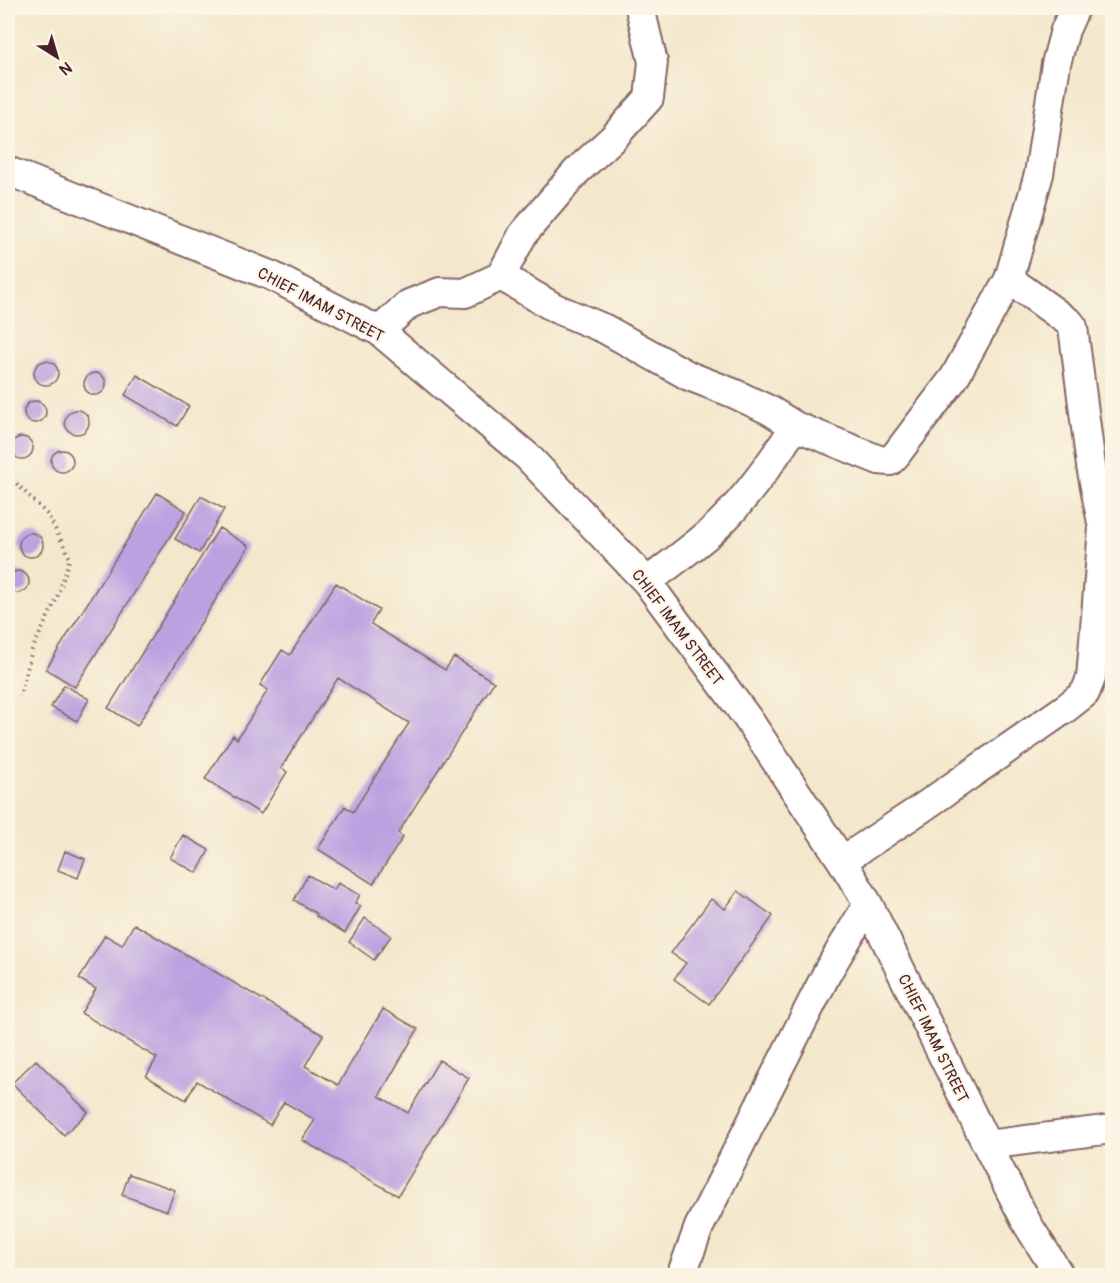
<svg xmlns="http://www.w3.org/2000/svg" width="1120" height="1283" font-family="Pangolin,sans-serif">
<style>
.building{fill:#baa1e0}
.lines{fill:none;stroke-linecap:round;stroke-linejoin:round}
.minor-casing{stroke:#856563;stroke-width:32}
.path{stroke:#856563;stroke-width:4;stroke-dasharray:1.5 4.5;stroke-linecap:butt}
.minor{stroke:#fff;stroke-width:28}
.labels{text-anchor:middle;stroke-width:4.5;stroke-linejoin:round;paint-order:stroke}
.street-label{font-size:16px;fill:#4a1f2b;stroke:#fcf5e5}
</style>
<rect width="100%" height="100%" fill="#fcf5e5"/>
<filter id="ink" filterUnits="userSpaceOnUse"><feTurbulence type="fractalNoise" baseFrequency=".0167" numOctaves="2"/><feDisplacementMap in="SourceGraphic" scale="12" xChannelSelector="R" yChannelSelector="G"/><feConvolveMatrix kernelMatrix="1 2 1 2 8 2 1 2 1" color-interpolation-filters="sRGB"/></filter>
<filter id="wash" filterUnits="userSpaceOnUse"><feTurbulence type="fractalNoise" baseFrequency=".008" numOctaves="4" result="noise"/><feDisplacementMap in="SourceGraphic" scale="24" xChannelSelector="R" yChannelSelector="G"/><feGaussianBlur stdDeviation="1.35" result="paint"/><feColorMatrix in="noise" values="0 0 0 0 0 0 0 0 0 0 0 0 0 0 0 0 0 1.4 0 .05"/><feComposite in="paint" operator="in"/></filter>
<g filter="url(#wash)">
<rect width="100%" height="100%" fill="#f3e8cc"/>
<g id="blocks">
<path class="building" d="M34 373a12 12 0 1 1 24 0a12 12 0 1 1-24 0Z
M84 384a11 11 0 1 1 22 0a11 11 0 1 1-22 0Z
M137,375L189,406L177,426L125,395Z
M24 412a11 11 0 1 1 22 0a11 11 0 1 1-22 0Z
M65 422a12 12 0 1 1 24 0a12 12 0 1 1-24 0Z
M11 448a11 11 0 1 1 22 0a11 11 0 1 1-22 0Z
M51 461a11 11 0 1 1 22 0a11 11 0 1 1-22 0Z
M157,493L186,511L75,687L46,669Z
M201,496L224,509L199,553L175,539Z
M219,528L249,546L137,726L108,708Z
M19 545a12 12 0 1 1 24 0a12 12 0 1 1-24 0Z
M7 582a11 11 0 1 1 22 0a11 11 0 1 1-22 0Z
M336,583L379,610L371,624L445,670L454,657L494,682L398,833L403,837L373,884L318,849L345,806L353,812L409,723L338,678L281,768L287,772L261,814L205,779L233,735L237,739L268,690L260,685L282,650L290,655Z
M8,609L11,610L14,615V621L12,626L8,629Z
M64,685L89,699L77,721L51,707Z
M183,835L209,850L197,873L170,858Z
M65,851L85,859L78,878L58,870Z
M308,875L334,890L338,883L360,895L355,903L361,906L345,933L316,916L317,914L294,900Z
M738,891L773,916L709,1004L674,979L686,963L671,953L711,899L725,909Z
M365,918L391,936L374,960L349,942Z
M134,924L323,1035L305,1066L338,1085L383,1009L418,1029L379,1096L408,1113L439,1060L469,1078L398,1196L302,1140L315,1120L284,1102L270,1125L197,1081L186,1100L146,1076L157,1058L81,1013L96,989L79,979L105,935L122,945Z
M36,1060L88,1112L64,1135L12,1083Z
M129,1174L175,1190L167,1211L122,1195Z"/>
</g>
</g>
<g filter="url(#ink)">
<use href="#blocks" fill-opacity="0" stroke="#856563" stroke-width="1.5"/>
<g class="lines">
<g class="minor-casing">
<path id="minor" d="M8,171L272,276L379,331L528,457L647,582L748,719L842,861L868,904L987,1145L1028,1225L1060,1276
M501,276L555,308L605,329L689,376L733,393L769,410L795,426L879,460L890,461L895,456L954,378L1009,279L1039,174L1056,64L1065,30L1075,8
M379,331L409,304L440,292L465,293L501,276L523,234L577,171L613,138L649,98L653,62L640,8
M647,582C669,565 691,549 712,531C744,502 772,462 795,426
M842,861L922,808L1066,708L1085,693L1091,678L1103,528L1091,466L1073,327L1070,323L1009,279
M987,1145L1112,1129
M681,1276L699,1227L758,1109L828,971L868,904"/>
</g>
<path class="path" d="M8,475L48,515L70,558L57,598L32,650L20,696"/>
<use href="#minor" class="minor"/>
</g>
</g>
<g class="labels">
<g class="street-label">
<text transform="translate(321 304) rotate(28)" y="6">CHIEF IMAM STREET</text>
<text transform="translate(678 627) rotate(53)" y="6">CHIEF IMAM STREET</text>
<text transform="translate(934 1038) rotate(64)" y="6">CHIEF IMAM STREET</text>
</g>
</g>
<rect width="1120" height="1283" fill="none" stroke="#fcf5e5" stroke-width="30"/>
<g transform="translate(57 57) rotate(143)" stroke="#fcf5e5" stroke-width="4.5" paint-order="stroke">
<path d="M0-4.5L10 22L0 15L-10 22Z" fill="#4a1f2b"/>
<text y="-9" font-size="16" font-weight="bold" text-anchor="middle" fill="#4a1f2b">N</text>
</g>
</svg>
